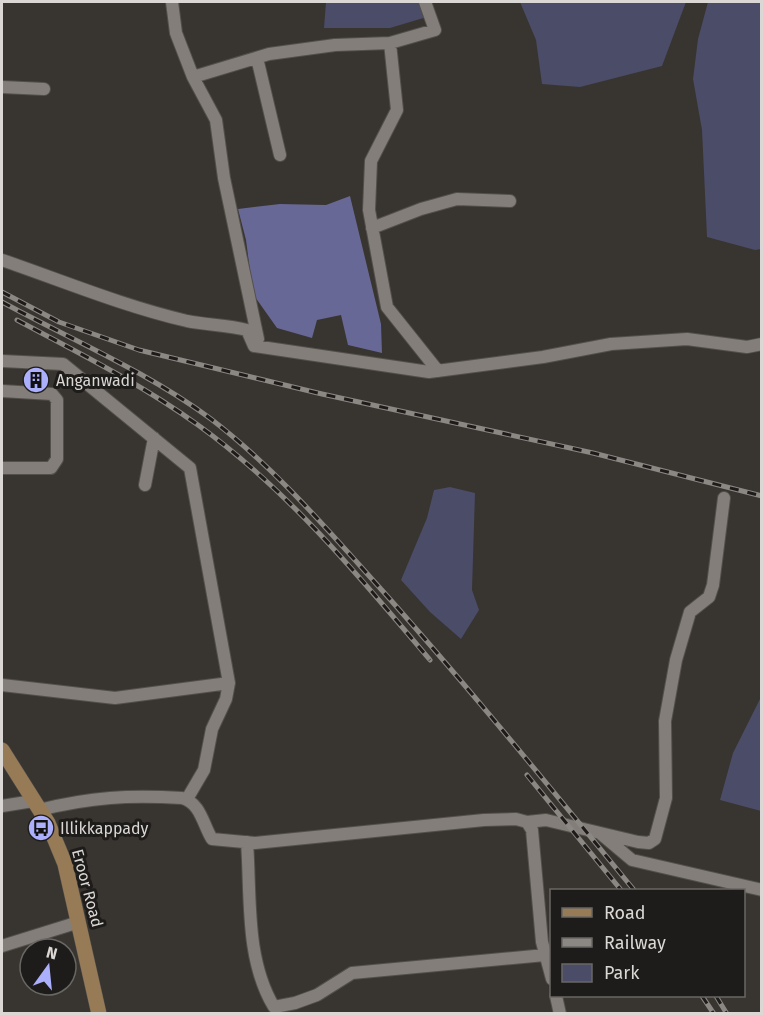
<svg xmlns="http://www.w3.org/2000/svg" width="763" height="1015" font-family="'Fira Sans',sans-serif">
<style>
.green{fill:#4a4c68}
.forest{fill:#676895}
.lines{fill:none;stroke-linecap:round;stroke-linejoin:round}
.minor-casing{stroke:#53504c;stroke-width:14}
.major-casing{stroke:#53504c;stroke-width:16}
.minor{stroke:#837e79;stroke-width:12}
.major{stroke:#977b57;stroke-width:15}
.rail-casing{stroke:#8b8783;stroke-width:5}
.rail{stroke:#1e1c1a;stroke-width:3;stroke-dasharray:9;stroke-linecap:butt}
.labels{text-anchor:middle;stroke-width:6;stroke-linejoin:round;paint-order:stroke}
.poi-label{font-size:16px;fill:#dad7d4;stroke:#1e1c1a;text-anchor:start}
.street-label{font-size:16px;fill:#dad7d4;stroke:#1e1c1a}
</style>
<rect width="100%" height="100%" fill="#38342f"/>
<path class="green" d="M326,2H418L430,16L390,28H324Z
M520,2H686L662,66L580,87L542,84L536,40Z
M708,2H761V249L755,250L707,237L702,130L693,79L698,39Z
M450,487L475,493L472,590L479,610L461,639L430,612L401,580L427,518L434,490Z
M761,697L762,811H761L720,800L733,753Z"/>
<path class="forest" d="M350,196L381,324L382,353L348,345L341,315L317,320L312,338L277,328L253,294L246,240L238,209L280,204L326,205Z"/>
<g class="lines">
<g class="minor-casing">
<path id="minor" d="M172,2L176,33L193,77L269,54L335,45L390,43
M425,2L435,30L390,43L397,110L371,161L369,210L387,307L438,371
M257,58L280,155
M193,77L216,120L224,178L258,339
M2,87L44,89
M372,228L421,209L457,199L510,201
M2,260C63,281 123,306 187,321C207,325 227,325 247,330L254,346L429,372L543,357L611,344L687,339L747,347L762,344
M2,361L63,364L190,468L229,683L115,698L2,685
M2,391L52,394L57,400V459L51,468H2
M145,485L154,438
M187,799L204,770L212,729L226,699L229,683
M2,806L33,801
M39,810C92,797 128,795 182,798C201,803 203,825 212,839L255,843L484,820L516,819L527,822L532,830L542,942L552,979
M527,822L546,820L638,842L649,843L655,839L666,798L665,721L676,660L690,612L709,597L713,585L724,498
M601,834L632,860L762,890
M247,842C251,896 245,959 274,1007L295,1003L317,995L352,973L545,955
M2,946L79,922
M556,996L560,1014"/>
</g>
<g class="major-casing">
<path id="major" d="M2,750L48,823L65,864L99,1014"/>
</g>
<use href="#minor" class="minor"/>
<use href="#major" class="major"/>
<g class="rail-casing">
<path id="rail" d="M2,292L59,322L139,350L322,394L593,453L762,496
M2,302C72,340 146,371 211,419C271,465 321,522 371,578C462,679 548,785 634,890
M17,320C79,353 141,384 198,425C287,489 360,577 430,660
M527,775L621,890
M702,996L714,1014
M716,996L727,1014"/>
</g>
<use href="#rail" class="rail"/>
</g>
<defs>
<g id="building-disc" transform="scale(1.35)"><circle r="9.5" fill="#acaffb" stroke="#1e1c1a"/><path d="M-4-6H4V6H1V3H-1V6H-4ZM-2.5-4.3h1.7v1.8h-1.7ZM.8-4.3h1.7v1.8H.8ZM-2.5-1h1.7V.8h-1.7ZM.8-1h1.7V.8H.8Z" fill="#111"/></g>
<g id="bus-disc" transform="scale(1.35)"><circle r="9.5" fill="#acaffb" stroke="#1e1c1a"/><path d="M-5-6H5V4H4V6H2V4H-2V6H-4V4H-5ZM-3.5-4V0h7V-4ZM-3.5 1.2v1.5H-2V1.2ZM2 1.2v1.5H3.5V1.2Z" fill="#111"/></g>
</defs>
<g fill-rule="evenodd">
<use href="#building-disc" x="36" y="380"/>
<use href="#bus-disc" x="41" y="828"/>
</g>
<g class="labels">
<g class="poi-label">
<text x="56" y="386">Anganwadi</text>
<text x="60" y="834">Illikkappady</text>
</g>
<g class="street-label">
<text transform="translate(88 888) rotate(75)" y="6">Eroor Road</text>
</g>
</g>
<rect width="763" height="1015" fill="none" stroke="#dad7d4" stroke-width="6"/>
<rect x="550" y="889" width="195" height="108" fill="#1e1c1a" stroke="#696764" stroke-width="1.5"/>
<rect x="562" y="908" width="30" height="9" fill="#977b57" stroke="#696764" stroke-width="1.5"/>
<text x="604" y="919" font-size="18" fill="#dad7d4">Road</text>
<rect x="562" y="938" width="30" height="9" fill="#8b8783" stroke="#696764" stroke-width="1.5"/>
<text x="604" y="949" font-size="18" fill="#dad7d4">Railway</text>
<rect x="562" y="964" width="30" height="18" fill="#4a4c68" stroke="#696764" stroke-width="1.5"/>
<text x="604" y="979" font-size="18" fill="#dad7d4">Park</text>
<g transform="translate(48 967) rotate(15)"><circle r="28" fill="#1e1c1a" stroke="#696764" stroke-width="1.5"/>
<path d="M0-4.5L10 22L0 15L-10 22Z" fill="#acaffb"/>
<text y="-9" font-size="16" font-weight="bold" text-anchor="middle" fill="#dad7d4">N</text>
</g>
</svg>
